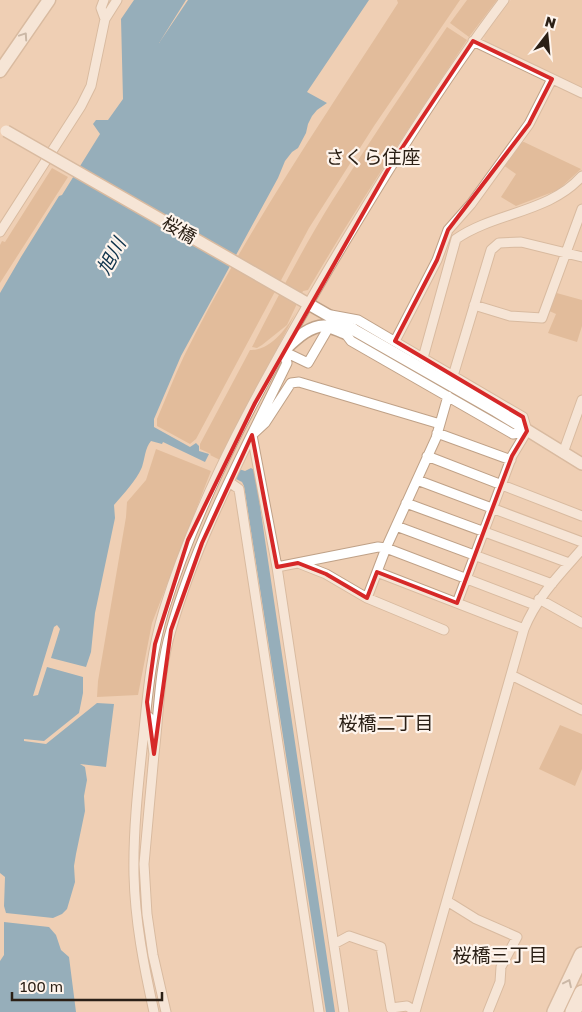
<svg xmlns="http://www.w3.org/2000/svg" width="582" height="1012" font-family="'Golos Text','Noto Sans JP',sans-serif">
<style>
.built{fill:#e8c3a2}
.green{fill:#d2a57d}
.water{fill:#2c85c0}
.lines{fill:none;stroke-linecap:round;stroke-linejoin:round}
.minor-casing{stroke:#bfa187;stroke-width:11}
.tertiary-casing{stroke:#bfa187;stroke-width:14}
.secondary-casing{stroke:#bfa187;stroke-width:15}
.primary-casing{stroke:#bfa187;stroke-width:18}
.minor{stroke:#fff;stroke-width:9}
.tertiary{stroke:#fff;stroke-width:11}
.secondary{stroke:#fff;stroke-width:12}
.primary{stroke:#fff;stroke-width:15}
.tertiary-bridge-casing{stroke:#bfa187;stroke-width:14;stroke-linecap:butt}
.tertiary-bridge{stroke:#fff;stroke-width:11}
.oneway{stroke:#a09b96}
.marked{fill:none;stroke:#d62828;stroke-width:4;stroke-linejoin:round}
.labels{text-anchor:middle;stroke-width:4.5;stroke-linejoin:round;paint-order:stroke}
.street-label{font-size:18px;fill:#2b2016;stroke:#fef4ec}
.neighbourhood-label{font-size:19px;fill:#2b2016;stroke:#fef4ec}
.water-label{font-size:19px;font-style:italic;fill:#0c314a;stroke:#fef4ec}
</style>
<rect width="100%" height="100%" fill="#efcfb4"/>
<path class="built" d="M511,0H582V88L485,41L484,36Z"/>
<path class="green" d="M397,0H460L374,126L309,228L196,439L190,444L157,426V419C166,398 174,377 184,356C245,233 323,119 398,3Z
M467,0H497L469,37L450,23Z
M447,27L467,40C412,123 357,206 308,290L303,291L287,325L262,345L257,348L252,347C277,298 303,248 332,201C369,142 408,84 447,27Z
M524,142L581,169L558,190L516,206L501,197L516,174L503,165L519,143Z
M52,168L68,177L0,283V245L2,241L5,242Z
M553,292L582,300V326L577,342L548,333L556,314L547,310Z
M296,312L220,460L210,455L211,454L200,449V444L250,350C270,351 287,328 296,312Z
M156,449L211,471L152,623L138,695L97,697L98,681L126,517L127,502L146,480Z
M560,725L582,734V769L575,786L539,769Z"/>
<path class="water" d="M134,0H186L159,43L188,0H369L307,92L327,103L317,110L312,116L308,124L306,133L298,148L292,152L285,161L278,178L181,356L154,419V427L190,447L196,443L199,446V451L209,454L205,462L163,442L162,444L151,441C145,448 145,458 142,467C136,481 124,493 114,505L115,518L95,613L91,652L86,667L51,658L60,629L57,625L54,627L33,696L38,695L47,667L83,677V693L79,713L44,741L24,739V741L46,744L97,703L114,704L106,767L80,764L85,767L87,780L84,796L85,811L76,854L74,866L75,882L67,909L62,914L53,918L6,913L4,906L5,877L0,873V293L21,257L59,196L62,195L100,134L93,124L96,120H108L123,99L121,19Z
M251,468L257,472L256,474L261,513L335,1012H326L244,486L242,482L234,478L239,469L245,471Z
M4,922L49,927L56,935L61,950L69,957L76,1012H0V961L4,955Z"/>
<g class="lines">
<g class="minor-casing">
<path id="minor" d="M104,0L101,8L105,19
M473,41L582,93
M0,232L81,106L91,86L105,19L117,0
M474,305L510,316L542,318L582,209
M331,315L358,320L523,417L527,431L512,456L457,603
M345,333L351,341L513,434L527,431
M395,341L437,260L448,230L471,204L529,124L552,79
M283,351L308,363L329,327
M423,358L456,239C495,212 549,213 582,176
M453,376L491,250L499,243L521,242L582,257
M437,433L511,460
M563,453L582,400
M427,456L582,516
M417,480L582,542
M229,482L239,489L319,1012
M406,503L569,563
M396,526L552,584
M298,563L326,574L367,598L444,630
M277,567L378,547L386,548L535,605
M377,572L524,629
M367,598L386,548L436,438L448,396
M539,599L582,623
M511,675L582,710
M149,717L154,754L144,864L147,914L153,955L166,1012
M154,754C159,713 159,670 171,630C197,537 245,450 287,363L283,351
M447,901L476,919L517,937L501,967L500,982L488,1012
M334,944L349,936L381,947L391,1008L407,1006L415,1011
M154,1012C144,967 135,921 134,875C133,827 139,778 144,730C148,690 152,649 164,610C201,491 265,378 328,270C383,178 439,86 504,0
M344,1012L277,567L252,435L265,423L291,383L299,382L440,424
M415,1012L524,629C537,597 560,574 582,549"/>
</g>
<g class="tertiary-casing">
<path id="tertiary" d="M298,298L496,411L582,464
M283,351C294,341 309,325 325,326C332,327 339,331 345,333L353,329"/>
</g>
<g class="secondary-casing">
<path id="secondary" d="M0,71L49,0"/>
</g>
<g class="primary-casing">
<path id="primary" d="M555,1012L582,955
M573,1012L582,993"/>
</g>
<use href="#minor" class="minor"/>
<use href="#tertiary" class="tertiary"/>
<use href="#secondary" class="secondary"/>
<use href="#primary" class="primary"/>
<g class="tertiary-bridge-casing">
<path id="tertiary-bridge" d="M6,131L298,298"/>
</g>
<use href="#tertiary-bridge" class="tertiary-bridge"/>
</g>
<defs><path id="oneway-chevron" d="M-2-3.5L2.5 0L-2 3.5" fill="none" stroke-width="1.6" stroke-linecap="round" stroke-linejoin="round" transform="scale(1.25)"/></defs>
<g class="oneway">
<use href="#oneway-chevron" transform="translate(24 36) rotate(-56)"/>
<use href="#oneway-chevron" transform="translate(568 983) rotate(-65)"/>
</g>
<path d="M0 0H582V1012H0ZM473,41L552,79L529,124L448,230L437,260L395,341L523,417L527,431L512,456L457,603L377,572L367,598L326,574L298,563L277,567L252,435L202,543L171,630L154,754L147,702L155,644L188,540L255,403L390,166Z" fill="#efcfb4" fill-opacity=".55" fill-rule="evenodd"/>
<path class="marked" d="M473,41L552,79L529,124L448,230L437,260L395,341L523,417L527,431L512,456L457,603L377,572L367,598L326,574L298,563L277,567L252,435L202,543L171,630L154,754L147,702L155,644L188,540L255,403L390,166Z"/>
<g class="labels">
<g class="street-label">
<text transform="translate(179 230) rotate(30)" y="6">桜橋</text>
</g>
<g class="neighbourhood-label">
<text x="373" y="164">さくら住座</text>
<text x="386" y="730">桜橋二丁目</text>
<text x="500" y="962">桜橋三丁目</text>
</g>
<g class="water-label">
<text transform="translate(111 256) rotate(-61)" y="7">旭川</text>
</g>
</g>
<g transform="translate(547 35) rotate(16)" stroke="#fef4ec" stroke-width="4" paint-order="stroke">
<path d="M0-4L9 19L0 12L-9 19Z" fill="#2b2016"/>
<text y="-8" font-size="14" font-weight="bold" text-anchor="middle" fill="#2b2016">N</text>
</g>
<path d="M12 992v8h150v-8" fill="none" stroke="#2b2016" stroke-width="2.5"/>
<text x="20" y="992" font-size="15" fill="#2b2016" stroke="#fef4ec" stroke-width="4" paint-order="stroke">100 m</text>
</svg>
